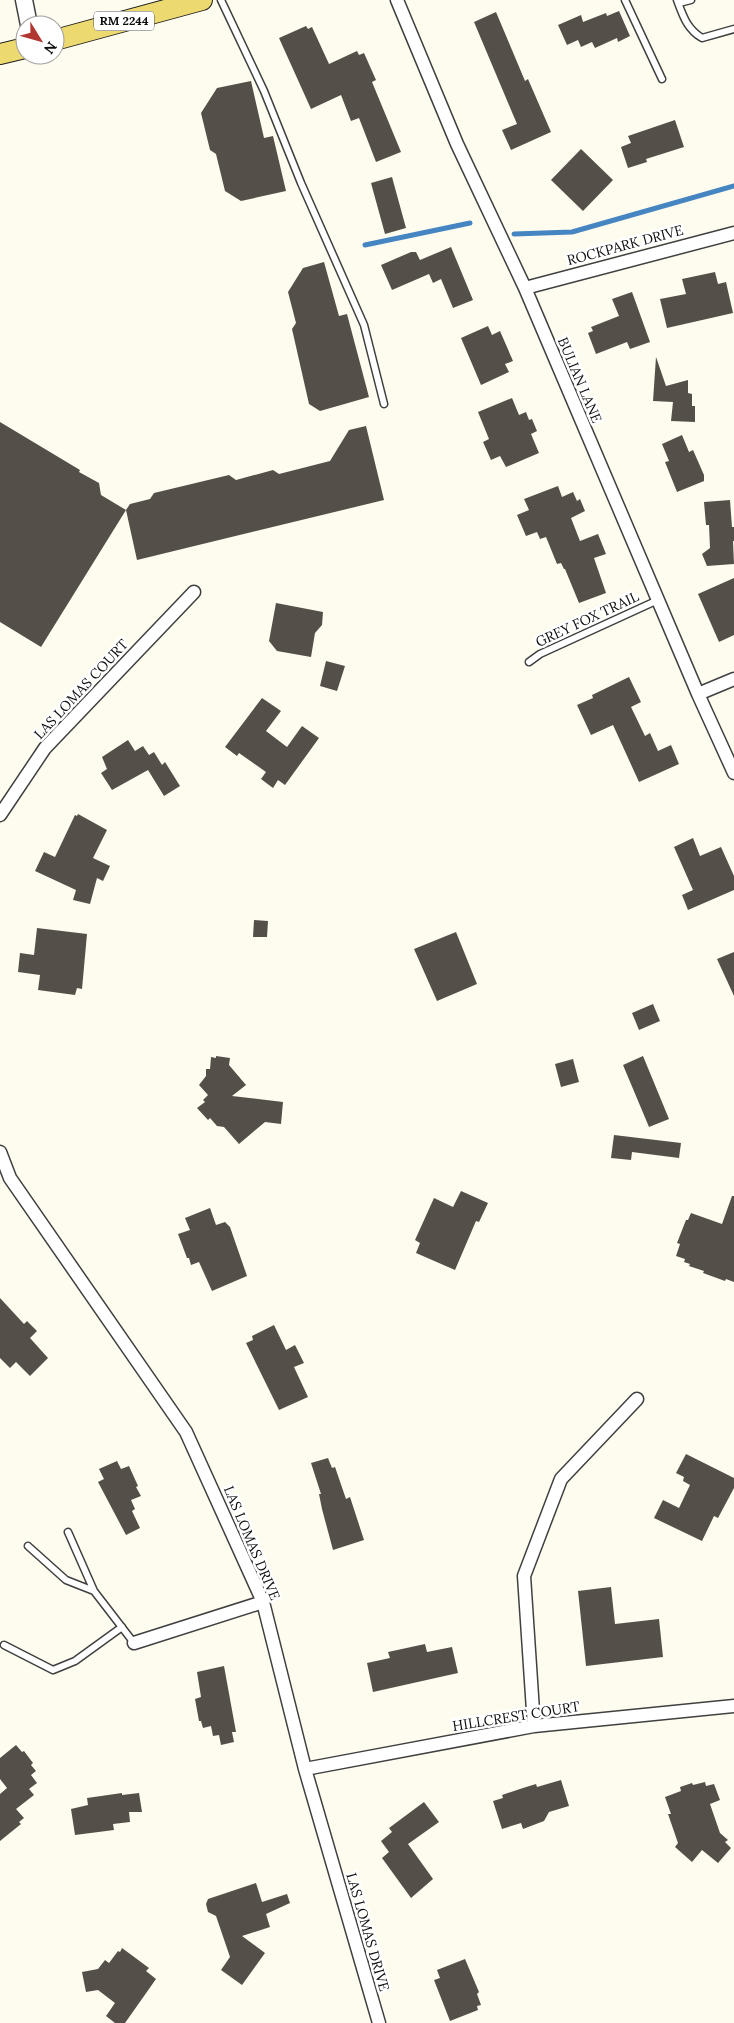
<svg xmlns="http://www.w3.org/2000/svg" width="734" height="2023" font-family="Lora,serif">
<style>
.lines{fill:none;stroke-linecap:round;stroke-linejoin:round}
.stream{stroke:#4585c1;stroke-width:5}
.building{fill:#554f4a}
.service-casing{stroke:#404040;stroke-width:9}
.minor-casing{stroke:#404040;stroke-width:15}
.tertiary-casing{stroke:#404040;stroke-width:19}
.primary-casing{stroke:#1e1e1e;stroke-width:22}
.service{stroke:#fff;stroke-width:6}
.minor{stroke:#fff;stroke-width:12}
.tertiary{stroke:#fff;stroke-width:16}
.primary{stroke:#ecd970;stroke-width:20}
.labels{text-anchor:middle;stroke-width:5;stroke-linejoin:round;paint-order:stroke}
.shield{fill:#fff;stroke:#565656;stroke-width:1}
.shield-label{font-size:12px;font-weight:bold;fill:#0d0d0d}
.street-label{font-size:14px;fill:#0d0d0d;stroke:#fff}
</style>
<rect width="100%" height="100%" fill="#fefcee"/>
<g class="lines">
<path class="stream" d="M514,234L572,232L734,186
M365,245L470,223"/>
</g>
<path class="building" d="M619,11L630,36L618,42L617,38L595,48L592,42L581,47L578,40L567,45L558,25L581,15L583,22L606,13L607,16Z
M496,12L525,81L528,79L551,132L511,150L502,130L517,124L474,22Z
M306,26L308,29L312,27L329,64L357,51L359,55L364,53L376,80L372,82L401,152L376,162L359,118L351,121L341,95L311,109L279,38Z
M251,81L264,138L273,136L286,191L241,201L225,191L216,154L210,150L201,113L217,88Z
M675,120L684,147L646,159L647,162L628,168L621,147L631,143L628,136Z
M581,149L613,180L583,211L551,180Z
M392,177L406,228L385,234L371,183Z
M451,247L473,300L453,308L441,279L433,283L429,274L392,290L381,265L411,252H416L420,260Z
M324,262L339,316L347,314L369,397L320,411L309,404L292,329L296,323L288,292L303,268Z
M715,272L718,284L726,282L733,313L667,328L660,299L686,294L682,279Z
M632,292L650,342L630,349L627,342L596,354L588,333L593,331L591,327L619,316L612,299Z
M488,326L492,335L500,331L513,361L505,364L509,372L481,385L461,338Z
M656,357L666,386L688,380V393L692,394V406H695V422L671,421L673,402L653,401Z
M512,398L519,415L526,412L529,420L532,419L537,431L531,434L539,453L506,467L500,456L491,460L483,442L489,439L478,412Z
M0,422L80,470L79,472L99,483L101,495L126,510L41,647L0,622Z
M366,426L384,500L137,560L126,510L130,504L150,499L154,493L229,475L236,480L273,470L279,474L330,461L349,430Z
M682,435L689,452L693,450L704,475V481L677,492L665,462L669,461L662,444Z
M558,486L562,497L573,492L577,501L580,499L585,511L571,518L580,541L598,534L606,554L594,558L606,593L579,603L565,569H564L561,563L557,564L546,537L540,539L537,532L526,536L517,515L529,510L524,499Z
M730,500L732,527H734V541H733L734,564L707,566L702,554L710,548L709,525H706L704,502Z
M734,578V635L719,642L698,594Z
M276,603L323,612L322,625L315,633L311,657L277,651L269,641Z
M326,661L345,666L337,691L320,686Z
M629,677L641,702L631,707L645,736L650,733L658,751L671,745L679,764L639,782L613,725L591,735L577,705L593,698L592,695Z
M262,698L281,711L266,731L287,747L302,726L319,738L285,785L278,780L273,788L261,779L266,772L239,753L237,756L225,747Z
M128,740L135,751L143,746L149,755L154,752L162,765L165,762L180,786L164,796L148,770L112,790L101,773L107,769L102,757Z
M78,814L107,830L93,858L110,866L103,881L97,878L90,904L73,900L76,890L35,871L44,852L55,857L75,815L77,816Z
M693,838L700,856L721,847L734,876V890L688,910L682,895L693,890L674,847Z
M254,920L268,921L267,937H253Z
M37,928L87,934L82,989L77,988L75,995L38,990L40,975L18,972L20,953L34,955Z
M456,932L477,984L437,1001L414,949Z
M734,952V996L717,959Z
M653,1004L660,1021L639,1030L632,1013Z
M216,1056L230,1058L229,1065L246,1085L232,1096L283,1102L281,1124L265,1122L239,1144L224,1127L217,1126L210,1118L208,1120L197,1108L205,1102L203,1100L208,1095L199,1085L206,1076V1069H210L211,1057L216,1058Z
M643,1056L669,1119L649,1127L623,1065Z
M573,1059L579,1082L561,1087L555,1064Z
M614,1135L681,1143L679,1158L632,1152L631,1160L611,1158Z
M461,1191L488,1203L479,1222L476,1221L455,1270L416,1253L420,1243L415,1240L434,1198L453,1207Z
M732,1196H734V1282L726,1279L725,1281L703,1273L704,1271L689,1266L690,1264L684,1262L685,1259L676,1256L680,1244L677,1243L686,1220H688L691,1213L722,1224Z
M210,1208L216,1225L225,1222L230,1227L247,1276L212,1291L199,1262L191,1265L189,1258H187L178,1234L190,1230L185,1218Z
M0,1298L24,1324L27,1321L37,1331L30,1338L48,1358L30,1376L16,1362L10,1368L0,1358Z
M274,1325L286,1350L295,1345L304,1363L294,1367L308,1397L279,1410L246,1343L253,1340L252,1336Z
M686,1454L734,1478V1488L718,1518L714,1516L702,1541L654,1518L663,1500L679,1508L690,1485L683,1481L684,1477L676,1473Z
M328,1458L332,1468L335,1467L346,1499L350,1497L364,1540L333,1550L322,1509L319,1494H321L311,1463Z
M117,1461L121,1469L129,1466L138,1486L136,1487L141,1496L131,1500L135,1509L132,1511L140,1528L126,1535L98,1482L104,1479L99,1469Z
M611,1587L615,1624L659,1619L663,1657L586,1666L578,1591Z
M425,1644L427,1652L452,1647L458,1673L373,1692L367,1663L390,1658L388,1652Z
M224,1666L236,1732H232L234,1742L221,1745L219,1735L213,1736L211,1726L203,1728L201,1721H199L195,1699L201,1697L197,1672Z
M16,1745L22,1752L24,1751L33,1763L31,1765L36,1771L31,1775L37,1783L29,1789L34,1795L16,1809L24,1818L19,1822L21,1824L0,1841V1794L7,1788L0,1779V1758Z
M561,1780L569,1806L549,1812L544,1821L523,1829L521,1823L502,1829L493,1801L503,1798L502,1795L523,1788L536,1784L537,1787Z
M705,1782L706,1786L714,1784L720,1800L710,1804L720,1833L728,1840L725,1842L731,1848L718,1863L702,1850L692,1862L675,1847L678,1843L668,1814H671L665,1797L681,1791L680,1787L692,1783L693,1785Z
M122,1793V1795L139,1793L142,1812H129L130,1822L113,1824L114,1830L75,1835L71,1809L88,1805L87,1798Z
M424,1802L439,1822L408,1844L433,1879L411,1898L382,1858L389,1852L381,1841L392,1832L389,1828Z
M256,1883L262,1902L287,1894L290,1903L266,1914L270,1927L242,1936L265,1953L242,1985L221,1970L230,1957L216,1916L208,1912L206,1904L208,1899Z
M122,1948L149,1968L146,1971L156,1979L125,2023H115L106,2016L115,2003L98,1990L86,1992L82,1972L98,1969L105,1960L109,1963L118,1951L120,1952Z
M465,1959L479,1992L477,1994L481,2005L477,2006L478,2010L450,2021L434,1980L440,1978L437,1970Z"/>
<g class="lines">
<g class="service-casing">
<path id="service" d="M221,0L264,91L301,183L364,325L384,404
M625,0L662,79
M677,0C683,16 687,29 702,38L734,29
M679,3L691,0
M529,662L540,654L658,600
M68,1532L94,1591L134,1643
M28,1546L66,1580L94,1591
M4,1645L53,1670L75,1661L122,1627"/>
</g>
<g class="minor-casing">
<path id="minor" d="M397,0L457,144L525,288L698,694L734,773
M525,288L734,233
M698,694L734,679
M0,815L45,748L194,592
M0,1152L10,1178L186,1432L263,1602L305,1769L379,2023
M134,1643L263,1602
M534,1726L524,1576L561,1479L637,1399
M305,1769L534,1726L734,1706"/>
</g>
<g class="tertiary-casing">
<path id="tertiary" d="M24,0L29,25"/>
</g>
<g class="primary-casing">
<path id="primary" d="M55,40L202,0
M0,54L25,48"/>
</g>
<use href="#service" class="service"/>
<use href="#minor" class="minor"/>
<use href="#tertiary" class="tertiary"/>
<use href="#primary" class="primary"/>
</g>
<g class="labels">
<rect class="shield" x="94" y="11.5" width="60" height="19" rx="4"/>
<g class="shield-label">
<text x="124" y="25">RM 2244</text>
</g>
<g class="street-label">
<text transform="translate(625 245) rotate(-15)" y="5">ROCKPARK DRIVE</text>
<text transform="translate(580 380) rotate(67)" y="5">BULIAN LANE</text>
<text transform="translate(587 619) rotate(-25)" y="5">GREY FOX TRAIL</text>
<text transform="translate(81 689) rotate(-47)" y="5">LAS LOMAS COURT</text>
<text transform="translate(252 1543) rotate(67)" y="5">LAS LOMAS DRIVE</text>
<text transform="translate(516 1716) rotate(-9)" y="5">HILLCREST COURT</text>
<text transform="translate(368 1932) rotate(74)" y="5">LAS LOMAS DRIVE</text>
</g>
</g>
<g transform="translate(40 40) rotate(127)"><circle r="24" fill="#ffffff" stroke="#9e9e9e"/>
<path d="M0-4L9 19L0 12L-9 19Z" fill="#b13631"/>
<text y="-8" font-size="14" font-weight="bold" text-anchor="middle" fill="#0d0d0d">N</text>
</g>
</svg>
